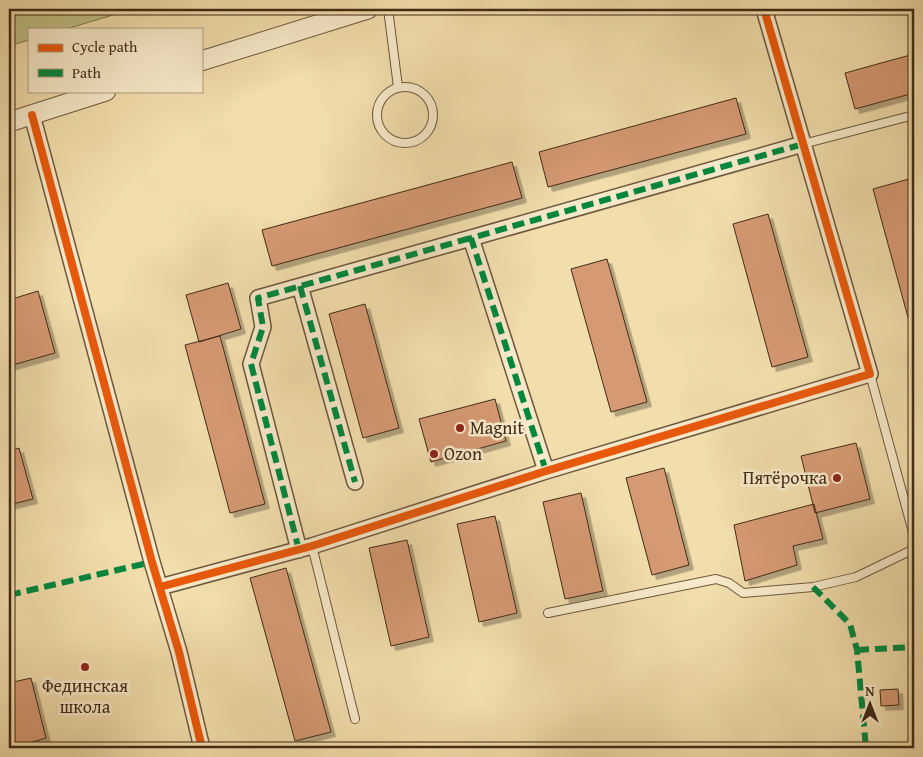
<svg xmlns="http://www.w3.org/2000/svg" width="923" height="757" font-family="'Gentium Book Plus',serif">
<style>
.green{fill:#c0bf85;stroke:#80754e}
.building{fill:#d59973;stroke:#402b16;filter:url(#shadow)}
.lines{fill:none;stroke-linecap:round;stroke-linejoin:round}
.service-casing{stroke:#6c583c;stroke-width:10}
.minor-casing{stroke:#6c583c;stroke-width:18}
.tertiary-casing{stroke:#6c583c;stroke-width:21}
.service{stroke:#f7e9c9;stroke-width:8}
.minor{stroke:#f7e9c9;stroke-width:15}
.tertiary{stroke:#f7e9c9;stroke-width:19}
.quiet{stroke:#00873e;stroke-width:6;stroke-dasharray:12 6;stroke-linecap:butt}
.cycleway-casing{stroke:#f7e9c9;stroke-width:11}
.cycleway{stroke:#e8590c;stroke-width:8}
.poi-dot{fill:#8f2418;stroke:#f7e9c9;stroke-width:2}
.labels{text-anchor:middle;stroke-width:5;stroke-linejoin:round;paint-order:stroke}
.poi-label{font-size:18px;fill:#402b16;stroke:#f7e9c9;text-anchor:start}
</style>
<defs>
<filter id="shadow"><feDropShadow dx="4.5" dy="4.5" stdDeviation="0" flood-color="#0004"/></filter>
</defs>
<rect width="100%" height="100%" fill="#f2ddac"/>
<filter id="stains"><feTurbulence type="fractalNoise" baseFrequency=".004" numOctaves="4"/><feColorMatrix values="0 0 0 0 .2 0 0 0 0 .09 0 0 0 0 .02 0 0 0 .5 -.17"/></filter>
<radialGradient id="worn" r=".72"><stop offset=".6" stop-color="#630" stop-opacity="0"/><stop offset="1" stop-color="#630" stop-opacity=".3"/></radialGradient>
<path class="green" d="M32,9H133L66,29H29V40L9,46V16Z"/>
<path class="building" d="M914,54V93L855,109L845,73Z
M736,98L746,134L548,187L539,152Z
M512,162L522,198L272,266L262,230Z
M909,179L914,200V331L912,332L873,189Z
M768,214L808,357L772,367L733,224Z
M607,259L647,402L611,412L571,269Z
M228,283L241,329L199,342L186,295Z
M38,291L55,353L9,366V300Z
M365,304L399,428L363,438L329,314Z
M220,336L265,504L230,513L185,345Z
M495,399L506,441L431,462L419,419Z
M856,443L870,499L815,513L801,456Z
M19,448L33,499L9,505V451Z
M664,468L689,565L652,575L626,478Z
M581,493L603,591L565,599L543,502Z
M814,504L823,539L793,546L797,565L745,581L734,525Z
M495,516L517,613L479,622L457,524Z
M407,540L429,637L391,646L369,548Z
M286,568L331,732L295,741L250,578Z
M31,678L46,738L29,743L30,748H9V683Z
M898,689L899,705L881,706L880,690Z"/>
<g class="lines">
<g class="service-casing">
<path id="service" d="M388,9L398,87
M377 115a28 28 0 1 1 56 0a28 28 0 1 1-56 0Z
M803,144L914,115
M870,374L914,536
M312,546L355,719
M548,613L716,579L729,583L743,593L813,587L856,577L914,549"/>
</g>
<g class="minor-casing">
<path id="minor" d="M32,115L152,562L179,652L202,748
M300,286L355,482
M546,471L471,238L803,144
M299,550L251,364L263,327L258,298L471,238
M160,587L312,546L546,471L870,374L764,9"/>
</g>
<g class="tertiary-casing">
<path id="tertiary" d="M201,61L368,9
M9,122L106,91"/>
</g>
<use href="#service" class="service"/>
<use href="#minor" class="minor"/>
<use href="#tertiary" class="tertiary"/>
<path class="quiet" d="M300,286L355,482
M546,471L471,238L803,144
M299,550L251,364L263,327L258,298L471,238
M813,587L850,624L857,650L866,748
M9,595L152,562
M857,650L914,647"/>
<g class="cycleway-casing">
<path id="cycleway" d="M32,115L152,562L179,652L202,748
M160,587L312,546L546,471L870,374L764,9"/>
</g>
<use href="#cycleway" class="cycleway"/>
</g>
<g class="poi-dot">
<circle cx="460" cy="428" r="5"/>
<circle cx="434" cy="454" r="5"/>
<circle cx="837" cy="478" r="5"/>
<circle cx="85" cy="667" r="5"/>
</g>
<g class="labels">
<g class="poi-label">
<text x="470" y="434">Magnit</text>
<text x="444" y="460">Ozon</text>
<text x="827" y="484" text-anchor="end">Пятёрочка</text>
<text x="85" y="692" text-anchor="middle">Фединская<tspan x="85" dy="21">школа</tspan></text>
</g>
</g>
<rect width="923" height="757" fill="none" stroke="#f2ddac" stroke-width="30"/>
<rect x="10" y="10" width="903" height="737" fill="none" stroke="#402b16" stroke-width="2.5"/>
<rect x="15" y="15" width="893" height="727" fill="none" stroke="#402b16"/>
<rect x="28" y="28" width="175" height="65" fill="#f7e9c9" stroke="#ae9d81"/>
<rect x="38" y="44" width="25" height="8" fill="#e8590c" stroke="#ae9d81"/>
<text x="72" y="52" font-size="15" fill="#402b16">Cycle path</text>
<rect x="38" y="69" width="25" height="8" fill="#00873e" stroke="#ae9d81"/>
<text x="72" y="78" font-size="15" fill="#402b16">Path</text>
<g transform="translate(870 704)" stroke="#f7e9c9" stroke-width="4" paint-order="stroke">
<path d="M0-4L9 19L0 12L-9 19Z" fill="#402b16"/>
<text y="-8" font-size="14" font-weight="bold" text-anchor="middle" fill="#402b16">N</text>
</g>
<rect width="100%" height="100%" filter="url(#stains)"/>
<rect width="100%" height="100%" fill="url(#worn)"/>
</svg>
